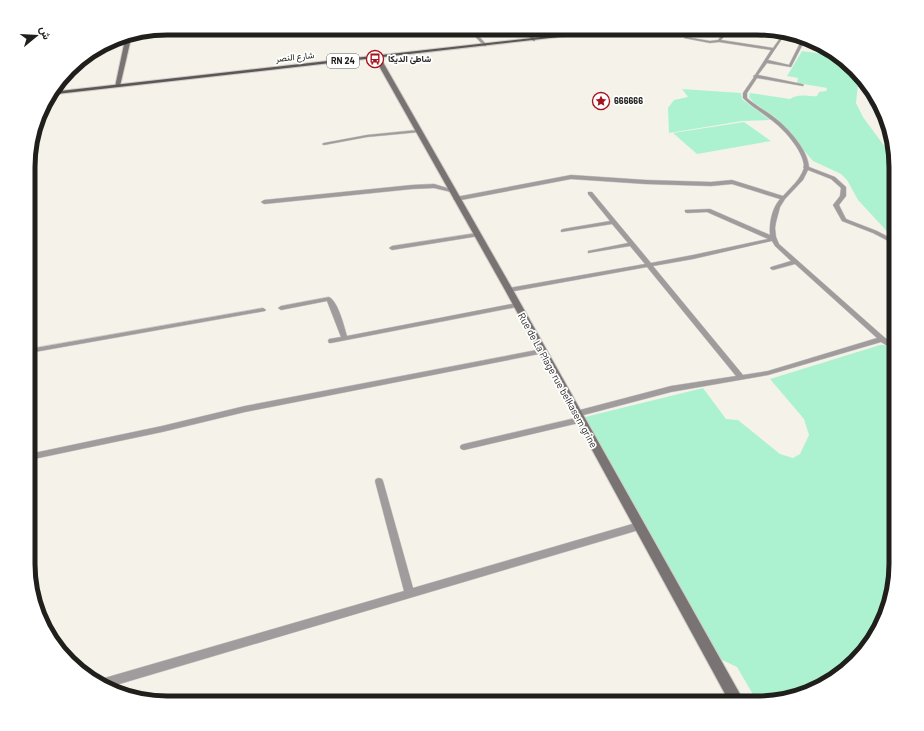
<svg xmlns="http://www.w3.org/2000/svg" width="924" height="731" font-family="Barlow,Vazirmatn,sans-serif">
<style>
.green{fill:#adf2d0}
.water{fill:#a0c2fa}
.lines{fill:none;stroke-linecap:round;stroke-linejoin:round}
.street-casing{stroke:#cfccc5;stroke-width:1}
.secondary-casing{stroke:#cfccc5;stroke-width:2}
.primary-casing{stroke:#cfccc5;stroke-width:2}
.street{fill:#a09c9d;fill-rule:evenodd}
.secondary{fill:#797374;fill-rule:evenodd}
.primary{fill:#5d5657;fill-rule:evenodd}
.labels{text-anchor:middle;stroke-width:3.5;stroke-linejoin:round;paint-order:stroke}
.far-street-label{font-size:9px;fill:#201f1c;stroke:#fff}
.far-poi-label{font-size:9px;font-weight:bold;fill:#201f1c;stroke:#fff;text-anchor:start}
.shield{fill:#fff;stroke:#636260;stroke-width:1}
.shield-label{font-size:9px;font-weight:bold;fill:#201f1c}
.street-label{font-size:10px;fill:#201f1c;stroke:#fff}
.rim{fill:none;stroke:#201f1c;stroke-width:5}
</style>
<rect width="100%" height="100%" fill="#f5f2ea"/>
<path class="green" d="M802,51L823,54L828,52C837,53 848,61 853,69L851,74L859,76L856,103L863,117L885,147L896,176V241L858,200L847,180L841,174L813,161L776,118L754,103L749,97L750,93L790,99C799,93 807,97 817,96L819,92L826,91L827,88L797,83L798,78L787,76Z
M682,89L741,93L742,99L770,120L742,121L669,133L668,108L674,100L688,97Z
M744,122L771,141L697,154L673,133Z
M880,345H884L896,351V573L885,617L861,656L810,692L758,703L737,667L718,658L585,417L703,388L726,419L738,420L780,454L793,458L800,454L809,435L804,419L770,379Z"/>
<path class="water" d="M871,92L882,106L885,118C876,113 868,107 868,97Z"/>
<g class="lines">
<g class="street-casing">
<path id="street" d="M476,28H482L474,31L486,44V46H484L470,31Z
M521,28H525L535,39V41H533Z
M727,28H731L721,40L773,48L783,34C793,36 805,36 814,41L805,40L791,67L767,63L758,75L802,84L804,85L803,86L757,78L747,93V98C756,106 766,111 775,118C788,128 808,150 809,167L835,177L846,187V196L839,205L846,219L877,231L896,241V245L873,233L842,221L833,205L840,196L841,188L831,179L808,170L803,180L785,199L780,207L776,222L775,228L776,237L779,244L884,337L896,346V351L881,342L768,375L671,392L576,417L573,416L572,414L573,412L576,411L671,386L736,376L647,267L509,292L507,291L506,290L507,289L509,288L645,264L630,246L588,253V251L628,243L612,224L561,232V230L563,229L610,221L588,194V192H592L651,263L693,255L768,239L707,212L687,213L685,212V210L710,209L770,235C769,223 772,208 780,199L732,184L711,186L646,184L571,179L456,201L453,199L456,197L571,175L646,180L711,182L732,180L783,196C791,187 800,180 804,168L803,167L804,166C803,150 783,128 770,119C761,112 751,106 743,98V93L754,77L753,76L755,75L771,50L719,42L710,43L684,38L686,37L710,41L718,40ZM784,36L802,39L789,65L768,60ZM772,241L775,246L791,261L771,267L770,268L771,269L773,270L795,264L877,338L768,371L743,375L653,266L693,259Z
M418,130L420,131V132L367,137L324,145L322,144L324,143L367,135Z
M891,155H893L894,160L892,159Z
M434,184L454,190L451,192L434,188L412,189L264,204L261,202L264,200L412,185Z
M477,233L480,235L479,236L392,250L389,248L392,246Z
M329,297C338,301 344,326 347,336L517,303L520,305L517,307L331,343H329L328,341L329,339L341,337L327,301L281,310L278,308L281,306Z
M263,308L266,310L265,311L29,353V349Z
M542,349H544L545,351L544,353L245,412L162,432L29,460V454L162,426L245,406Z
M580,417L583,418L584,420L583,422L464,450L461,449L460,447L461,445L464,444Z
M379,478L382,479L383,481L413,588L639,522L642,523L643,526L642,529L639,530L106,688L97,682L101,679L404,591L375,481L376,479Z"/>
</g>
<g class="secondary-casing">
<path id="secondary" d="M132,34L120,86L115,87L126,35Z
M377,55L380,57L513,290L745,703H730L505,290L374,57Z"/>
</g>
<g class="primary-casing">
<path id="primary" d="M622,28H639L48,95L51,92Z
M740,28H752L786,33L783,37Z"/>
</g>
<use href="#street" class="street"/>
<use href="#secondary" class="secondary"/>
<use href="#primary" class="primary"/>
</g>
<defs>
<g id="bus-ring" transform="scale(0.9)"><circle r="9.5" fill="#fff" stroke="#a7111d" stroke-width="1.5"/><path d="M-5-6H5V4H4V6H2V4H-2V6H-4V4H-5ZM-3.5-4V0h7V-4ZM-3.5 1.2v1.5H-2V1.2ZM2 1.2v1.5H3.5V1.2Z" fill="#a7111d"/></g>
<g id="sight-ring" transform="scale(0.9)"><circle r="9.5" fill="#fff" stroke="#a7111d" stroke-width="1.5"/><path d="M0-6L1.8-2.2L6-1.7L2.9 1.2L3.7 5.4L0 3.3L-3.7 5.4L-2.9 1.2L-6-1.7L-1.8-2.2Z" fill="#a7111d"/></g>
</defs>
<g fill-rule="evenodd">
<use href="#bus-ring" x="375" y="59"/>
<use href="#sight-ring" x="601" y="101"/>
</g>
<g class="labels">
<g class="far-street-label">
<text transform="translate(295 57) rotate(-6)" y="3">شارع النصر</text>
</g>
<g class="far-poi-label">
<text x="388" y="62">شاطئ الديكا</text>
<text x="614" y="104">666666</text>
</g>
<rect class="shield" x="327" y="54" width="32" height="14" rx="3"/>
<g class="shield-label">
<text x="343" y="64">RN 24</text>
</g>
<g class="street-label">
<text transform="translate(558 380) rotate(61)" y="4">Rue de La Plage rue belkasem grine</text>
</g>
</g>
<path d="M0 0H924V731H0ZM167 35H757A132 132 0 0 1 889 167V564A132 132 0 0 1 757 696H167A132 132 0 0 1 35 564V167A132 132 0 0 1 167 35Z" fill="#fff" fill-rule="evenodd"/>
<path class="rim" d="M167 35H757A132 132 0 0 1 889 167V564A132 132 0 0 1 757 696H167A132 132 0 0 1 35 564V167A132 132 0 0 1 167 35Z"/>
<g transform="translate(36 36) rotate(72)" stroke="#ffffff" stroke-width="3" paint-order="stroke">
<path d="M0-3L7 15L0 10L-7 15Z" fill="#201f1c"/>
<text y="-6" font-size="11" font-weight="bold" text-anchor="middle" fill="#201f1c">ش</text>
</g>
</svg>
